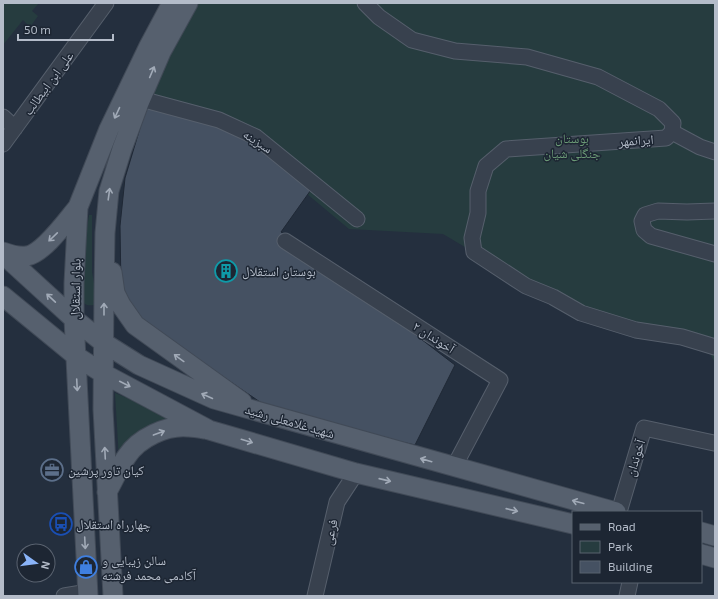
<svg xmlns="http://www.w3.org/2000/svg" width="718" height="599" font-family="'Exo 2','Noto Naskh Arabic',sans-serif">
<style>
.green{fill:#263c3f}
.building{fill:#455162;stroke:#1f2835}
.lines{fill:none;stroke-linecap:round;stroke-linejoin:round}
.minor-casing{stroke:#565f6c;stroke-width:17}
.major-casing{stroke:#414a57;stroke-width:21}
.minor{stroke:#38414e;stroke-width:15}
.major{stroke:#56606e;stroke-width:19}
.oneway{stroke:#a1aab7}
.labels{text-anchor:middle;stroke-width:3;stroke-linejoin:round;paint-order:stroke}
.street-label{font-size:13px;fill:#b4bcc9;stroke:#1d2633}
.park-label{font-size:13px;fill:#6b9a76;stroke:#1d2633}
.poi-label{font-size:13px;fill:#b4bcc9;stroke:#1d2633;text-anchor:start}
</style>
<rect width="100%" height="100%" fill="#242f3e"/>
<path class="green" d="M3,3H39L32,11L38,16L30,27L23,20L3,45Z
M169,3H715V363L709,352L539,291L443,234L349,229L234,133L123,100Z
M89,215H92V272L97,300L94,305C91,305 88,306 85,304C77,296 87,228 89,215Z
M115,393L184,421L119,460Z"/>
<path class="building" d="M146,108L243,132L313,187L281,232L455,365L415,445L331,426L260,402L178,346L134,314L121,288L120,226L125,178Z"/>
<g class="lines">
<g class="minor-casing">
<path id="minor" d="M365,3L379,17L412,40L455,51L527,57L598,77L659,109L673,123L672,132L666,138L506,149L486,166L478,191V213L472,238L474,252L526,286L553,297L581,313L636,330L682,337L715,347
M141,99L219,120L256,137L357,219
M3,117L15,128
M672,132L700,147L715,152
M3,144L106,3
M715,211L687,212L658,211L645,215L642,221L644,230L651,236L715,254
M285,241L500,380L454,467
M619,512L644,428L714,443
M64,596L88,592
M315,596L337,502L356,473
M627,596L630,582"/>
</g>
<g class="major-casing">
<path id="major" d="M3,252C11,255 19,257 27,256C44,253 67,220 78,207
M3,254L74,319L104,343L139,365L214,399L616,512
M112,272L115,293L121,305L135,325L242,402
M3,296L76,356L104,374L209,430L356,473L573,524
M107,492C114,480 119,467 127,456C139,438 166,425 188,427C194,427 199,428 204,429
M701,532L715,536
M701,554L715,558
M88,596L74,319V283L78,207L109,129L148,48L172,3
M113,596L103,409L104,292L105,233L109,191L122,149L139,103L161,52L188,3"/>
</g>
<use href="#minor" class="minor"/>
<use href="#major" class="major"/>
</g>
<defs><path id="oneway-shaft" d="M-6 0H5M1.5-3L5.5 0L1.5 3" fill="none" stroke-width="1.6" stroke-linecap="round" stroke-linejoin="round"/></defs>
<g class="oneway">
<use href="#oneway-shaft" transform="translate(152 72) rotate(-67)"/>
<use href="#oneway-shaft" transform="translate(117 113) rotate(115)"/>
<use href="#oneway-shaft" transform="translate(109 194) rotate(-82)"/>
<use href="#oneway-shaft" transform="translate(53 237) rotate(136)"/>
<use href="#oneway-shaft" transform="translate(51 298) rotate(-137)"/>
<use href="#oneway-shaft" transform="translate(104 309) rotate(-90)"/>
<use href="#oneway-shaft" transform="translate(179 358) rotate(-144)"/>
<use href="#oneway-shaft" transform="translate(125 384) rotate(27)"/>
<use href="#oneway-shaft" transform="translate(77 385) rotate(87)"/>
<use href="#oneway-shaft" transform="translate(207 396) rotate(-156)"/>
<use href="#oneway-shaft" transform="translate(159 433) rotate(-20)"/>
<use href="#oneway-shaft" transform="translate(247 441) rotate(17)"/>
<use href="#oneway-shaft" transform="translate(105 453) rotate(-93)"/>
<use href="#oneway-shaft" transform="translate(426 460) rotate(-164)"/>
<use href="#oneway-shaft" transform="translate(385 480) rotate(13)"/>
<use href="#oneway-shaft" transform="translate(578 502) rotate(-165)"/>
<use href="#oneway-shaft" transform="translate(512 510) rotate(13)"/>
<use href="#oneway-shaft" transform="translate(85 543) rotate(87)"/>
</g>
<defs>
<g id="building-ring" transform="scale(1.15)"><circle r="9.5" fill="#1d2633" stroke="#0f9aa8" stroke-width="1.5"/><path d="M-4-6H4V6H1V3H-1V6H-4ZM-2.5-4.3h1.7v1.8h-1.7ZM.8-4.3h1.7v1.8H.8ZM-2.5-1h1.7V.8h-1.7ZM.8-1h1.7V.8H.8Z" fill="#0f9aa8"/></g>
<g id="office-ring" transform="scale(1.15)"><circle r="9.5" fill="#1d2633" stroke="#5c6f8a" stroke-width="1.5"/><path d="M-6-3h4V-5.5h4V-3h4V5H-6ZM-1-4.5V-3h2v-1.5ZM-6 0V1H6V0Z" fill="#5c6f8a"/></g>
<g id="bus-ring" transform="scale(1.15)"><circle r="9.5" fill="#1d2633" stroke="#1a4fb4" stroke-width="1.5"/><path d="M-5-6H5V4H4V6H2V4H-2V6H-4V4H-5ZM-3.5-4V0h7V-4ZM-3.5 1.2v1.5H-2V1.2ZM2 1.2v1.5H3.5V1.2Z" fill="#1a4fb4"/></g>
<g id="shop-ring" transform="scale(1.15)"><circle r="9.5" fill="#1d2633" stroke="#3f7fe0" stroke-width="1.5"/><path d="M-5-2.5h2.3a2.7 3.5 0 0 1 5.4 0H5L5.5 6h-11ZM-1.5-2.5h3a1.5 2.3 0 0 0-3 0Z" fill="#3f7fe0"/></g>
</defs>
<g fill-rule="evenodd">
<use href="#building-ring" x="226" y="271"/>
<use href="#office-ring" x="52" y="470"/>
<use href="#bus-ring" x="61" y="524"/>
<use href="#shop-ring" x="86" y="567"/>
</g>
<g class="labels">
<g class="street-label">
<text transform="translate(48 83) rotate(-54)" y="5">علی ابن ابیطالب</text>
<text transform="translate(636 140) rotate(-4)" y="5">ایرانمهر</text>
<text transform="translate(258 141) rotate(33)" y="5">سبزینه</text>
<text transform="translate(75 289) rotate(-89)" y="5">بلوار استقلال</text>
<text transform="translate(434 337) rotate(33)" y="5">آخوندان ۲</text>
<text transform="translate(290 421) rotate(16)" y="5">شهید غلامعلی رشید</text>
<text transform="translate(635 458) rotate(-73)" y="5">آخوندان</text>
<text transform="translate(330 532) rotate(-77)" y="5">فرعی</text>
</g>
<g class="park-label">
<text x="572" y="143">بوستان<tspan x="572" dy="15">جنگلی شیان</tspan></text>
</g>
<g class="poi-label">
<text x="242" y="276">بوستان استقلال</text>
<text x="68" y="475">کیان تاور پرشین</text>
<text x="76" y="529">چهارراه استقلال</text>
<text x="102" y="565">سالن زیبایی و<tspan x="102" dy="15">آکادمی محمد فرشته</tspan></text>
</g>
</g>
<rect width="718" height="599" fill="none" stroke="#b4bcc9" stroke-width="8"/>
<rect x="572" y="511" width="130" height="72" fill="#1d2633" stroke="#59626f"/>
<rect x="580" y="524" width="20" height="6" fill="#56606e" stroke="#59626f"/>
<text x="608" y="531" font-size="12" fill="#b4bcc9">Road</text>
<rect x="580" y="541" width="20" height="12" fill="#263c3f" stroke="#59626f"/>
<text x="608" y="551" font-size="12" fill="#b4bcc9">Park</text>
<rect x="580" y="561" width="20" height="12" fill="#455162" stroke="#59626f"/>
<text x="608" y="571" font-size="12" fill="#b4bcc9">Building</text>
<g transform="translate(36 563) rotate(104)"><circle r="19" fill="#1d2633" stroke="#59626f"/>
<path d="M0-3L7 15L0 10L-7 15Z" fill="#8ab4f8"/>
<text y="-6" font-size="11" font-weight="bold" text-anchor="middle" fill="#b4bcc9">N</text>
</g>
<path d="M18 34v6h95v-6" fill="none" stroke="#b4bcc9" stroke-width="2"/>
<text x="24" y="34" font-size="12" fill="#b4bcc9" stroke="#1d2633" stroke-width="3" paint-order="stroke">50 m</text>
</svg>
